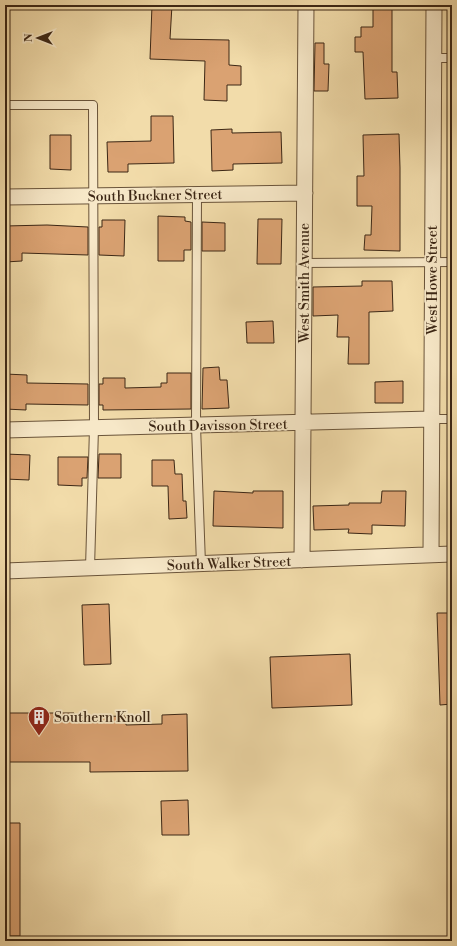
<svg xmlns="http://www.w3.org/2000/svg" width="457" height="946" font-family="'Libre Bodoni',serif">
<style>
.building{fill:#daa272;stroke:#3c2715}
.lines{fill:none;stroke-linecap:round;stroke-linejoin:round}
.service-casing{stroke:#6a543a;stroke-width:10}
.minor-casing{stroke:#6a543a;stroke-width:17}
.service{stroke:#f7e8c8;stroke-width:8}
.minor{stroke:#f7e8c8;stroke-width:15}
.labels{text-anchor:middle;stroke-width:3.5;stroke-linejoin:round;paint-order:stroke}
.street-label{font-size:14px;fill:#3c2715;stroke:#f7e8c8}
.poi-label{font-size:14px;fill:#3c2715;stroke:#f7e8c8;text-anchor:start}
</style>
<rect width="100%" height="100%" fill="#f2dcaa"/>
<filter id="stains"><feTurbulence type="fractalNoise" baseFrequency=".005" numOctaves="4"/><feColorMatrix values="0 0 0 0 .2 0 0 0 0 .09 0 0 0 0 .02 0 0 0 .5 -.17"/></filter>
<radialGradient id="worn" r=".72"><stop offset=".6" stop-color="#630" stop-opacity="0"/><stop offset="1" stop-color="#630" stop-opacity=".3"/></radialGradient>
<path class="building" d="M152,5H172L170,39L229,40V65L241,66V85H227V101L204,100L205,61L150,59Z
M373,5H392V72H397L398,98L365,99L363,52H355V37H361V27H373Z
M315,43H324V64H329L328,91H314Z
M151,116H173L174,163L128,164V172H108L107,142L151,141Z
M232,129V133L281,132L282,163L233,164V170L212,171L211,130Z
M399,134L400,168V251L364,250L365,235H371L372,206H357V176H364L363,135Z
M50,135H71V170L50,169Z
M158,216L185,217V221L191,222V250H184V261H158Z
M258,219H282L281,264H257Z
M102,220H125L124,256L99,255V227H102Z
M202,222L225,223V251H202Z
M47,225L88,227V255L22,253V261L5,262V226Z
M362,281H392L393,311L369,312V364H348L349,337H337L338,315L313,316V287L362,286Z
M273,321L274,343H247L246,322Z
M219,367L220,380H227L229,408L202,409L203,368Z
M167,373H191V409L103,410V405H99V384H103V378H125V388L161,387V383H167Z
M5,374L27,375V383L88,384V405L26,404V410L5,409Z
M403,381V403H375V382Z
M5,454L30,455L29,480L5,479Z
M99,454H121V478H98Z
M58,457H88L87,478H82V486L58,485Z
M152,460H174L175,474H182L183,501H186L187,518L169,519L168,486H152Z
M214,491L253,493V491H283V528L213,526Z
M382,491H406L405,526L372,525V534L348,533L349,529L314,530L313,506L349,505V503H381Z
M109,604L111,664L84,665L82,605Z
M437,613H452V704L440,705Z
M350,654L352,705L272,708L270,657Z
M5,713H74V717L126,716V725L162,724V715L187,714L188,771L90,772V762H5Z
M188,800L189,835H162L161,801Z
M5,823H20V936H5Z"/>
<g class="lines">
<g class="service-casing">
<path id="service" d="M433,58H452
M5,105H93L94,428L90,568
M197,195L196,426L201,564
M304,263L452,262
M431,419H452"/>
</g>
<g class="minor-casing">
<path id="minor" d="M5,197L305,193
M5,430L431,419
M431,555L434,5
M302,560L306,5
M5,571L452,554"/>
</g>
<use href="#service" class="service"/>
<use href="#minor" class="minor"/>
</g>
<defs>
<g id="building-pin" transform="scale(1.15)"><path d="M0 17L-7.5 6A9.5 9.5 0 1 1 7.5 6Z" fill="#8f2418" stroke="#f7e8c8"/><path d="M-4-6H4V6H1V3H-1V6H-4ZM-2.5-4.3h1.7v1.8h-1.7ZM.8-4.3h1.7v1.8H.8ZM-2.5-1h1.7V.8h-1.7ZM.8-1h1.7V.8H.8Z" fill="#fff"/></g>
</defs>
<g fill-rule="evenodd">
<use href="#building-pin" x="39" y="717"/>
</g>
<g class="labels">
<g class="street-label">
<text transform="translate(155 195) rotate(-1)" y="5">South Buckner Street</text>
<text transform="translate(432 280) rotate(-90)" y="5">West Howe Street</text>
<text transform="translate(304 283) rotate(-90)" y="5">West Smith Avenue</text>
<text transform="translate(218 425) rotate(-1)" y="5">South Davisson Street</text>
<text transform="translate(229 563) rotate(-2)" y="5">South Walker Street</text>
</g>
<g class="poi-label">
<text x="54" y="722">Southern Knoll</text>
</g>
</g>
<rect width="457" height="946" fill="none" stroke="#f2dcaa" stroke-width="20"/>
<rect x="6" y="6" width="445" height="934" fill="none" stroke="#3c2715" stroke-width="2"/>
<rect x="10" y="10" width="437" height="926" fill="none" stroke="#3c2715"/>
<g transform="translate(38 38) rotate(270)" stroke="#f7e8c8" stroke-width="3" paint-order="stroke">
<path d="M0-3L7 15L0 10L-7 15Z" fill="#3c2715"/>
<text y="-6" font-size="11" font-weight="bold" text-anchor="middle" fill="#3c2715">N</text>
</g>
<rect width="100%" height="100%" filter="url(#stains)"/>
<rect width="100%" height="100%" fill="url(#worn)"/>
</svg>
